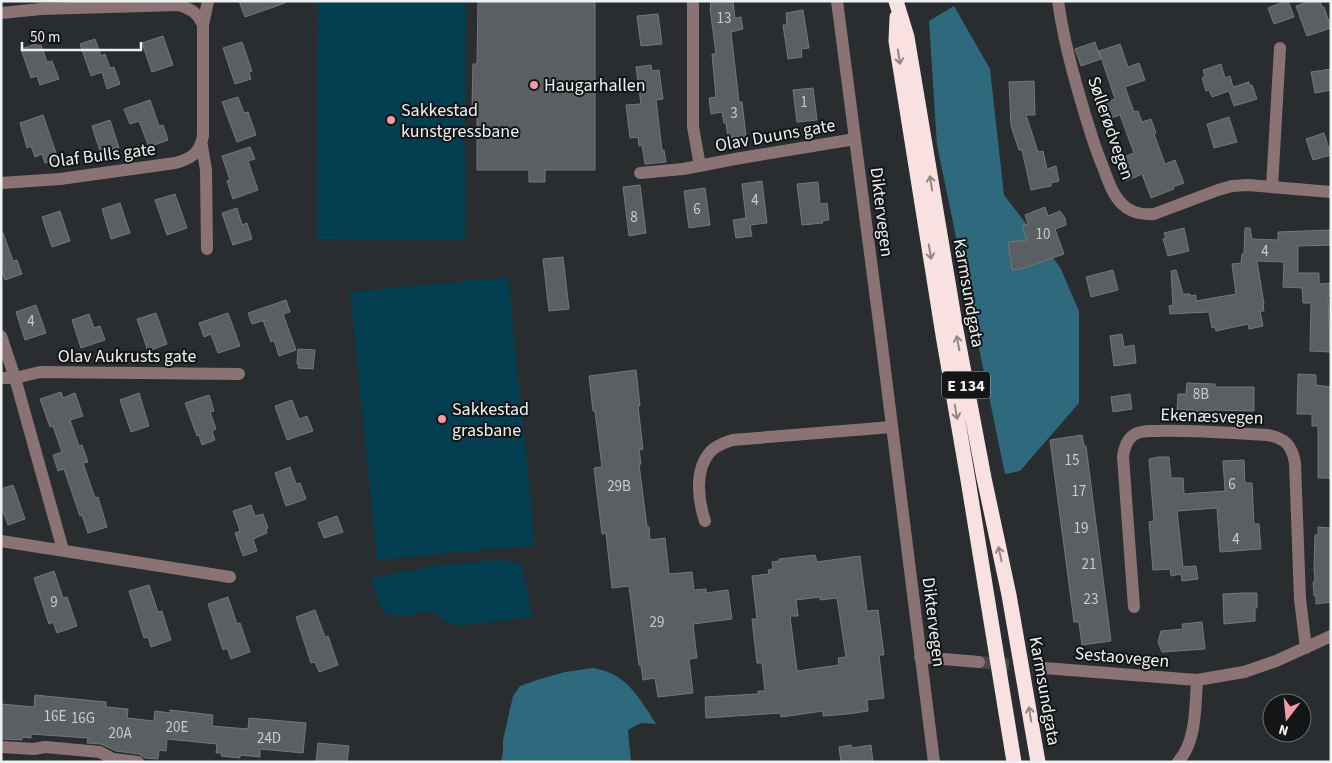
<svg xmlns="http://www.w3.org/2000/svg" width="1332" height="763" font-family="'Source Sans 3',sans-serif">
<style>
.green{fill:#033f50}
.forest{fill:#2e697d}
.building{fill:#5a5f61;stroke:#73787a;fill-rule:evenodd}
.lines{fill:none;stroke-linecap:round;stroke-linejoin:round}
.minor-tunnel{stroke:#474a4c;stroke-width:12;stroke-dasharray:12 6;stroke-linecap:butt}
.minor{stroke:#8b7375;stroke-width:12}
.highway{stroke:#f9e0e1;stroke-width:15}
.oneway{stroke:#928586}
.poi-dot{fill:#f49aa4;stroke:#131516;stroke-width:2}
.labels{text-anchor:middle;stroke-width:4;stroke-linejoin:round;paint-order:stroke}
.number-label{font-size:15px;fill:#c9ccce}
.shield{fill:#131516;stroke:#acafb0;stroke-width:1}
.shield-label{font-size:16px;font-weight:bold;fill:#eef1f2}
.poi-label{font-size:18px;fill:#eef1f2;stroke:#131516;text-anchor:start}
.street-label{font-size:18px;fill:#eef1f2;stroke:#131516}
</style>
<rect width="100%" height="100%" fill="#292d2f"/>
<path class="green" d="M318,1H466L465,240L317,239Z
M508,277L535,545L377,560L350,292Z
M501,560L522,564L532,617L459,626L444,621L433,611L402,616L388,615L380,607L371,578L440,565Z"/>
<path class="forest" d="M954,6L990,69L1004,195L1060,267L1079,311V403L1020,471L1005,474L937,145L929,21Z
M593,668C598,669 604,670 608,672C630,680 644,705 656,724L641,723L628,730L631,762H501L503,752V740L513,696L520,686L537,680L565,672Z"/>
<path class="building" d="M239,1H284L285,3L245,17Z
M478,1H595V170H545V182H529V170H477V106H472L473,64H477Z
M710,1H733L735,18L741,17L743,29L731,32L739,102H742L746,136L728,138L726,123H724L722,112L711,114L709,98L716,97L712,54H716L710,8H711Z
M1286,1H1288L1294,17L1274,24L1268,8Z
M1311,1H1320L1322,7H1324L1331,28L1307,36L1296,6Z
M803,10L809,48L801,49L802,57L788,59L783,25H787L786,13Z
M658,14L662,44L641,46L637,16Z
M163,36L173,65L152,72L142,43Z
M95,39L101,56L105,54L110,68L114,67L120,84L107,89L102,72L91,76L80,44Z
M242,42L252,71L249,72L251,79L235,84L223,48Z
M1095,42L1101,59L1081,66L1075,49Z
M36,44L37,46L41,45L47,62L52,61L59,79L40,85L37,76L31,78L21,49Z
M1120,44L1128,67L1139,63L1145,80L1125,87L1134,112L1138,111L1142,122L1151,119L1156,133L1154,134L1165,164L1175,160L1184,183L1173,187L1174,189L1151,198L1142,174L1126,181L1118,159L1134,153L1120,115L1106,120L1100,104L1115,99L1099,51Z
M1221,64L1225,78L1230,76L1233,87L1249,82L1250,86L1252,85L1257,99L1234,106L1229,91L1212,97L1209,90L1206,91L1202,78L1205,76L1203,70Z
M651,65L652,71L659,70L663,99L656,100L662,150H664L666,162L645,164L642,145L639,146L638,137L630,138L626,105L641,104L636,67Z
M1331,69V90L1315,93L1311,72Z
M1034,81L1035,115H1026L1038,152L1043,151L1047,169L1056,166L1059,181L1051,183V186L1031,190L1022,150H1019L1011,126L1009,82Z
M813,88L817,120L797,122L793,90Z
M238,97L244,113L248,112L256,135L237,142L222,102Z
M150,100L159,126L163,125L168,140L149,147L139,121L130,124L124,109Z
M43,115L58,159L45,163L42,154L35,157L31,146L27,148L20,123Z
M1229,117L1237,142L1214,148L1207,124Z
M110,120L119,148L101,154L92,126Z
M1324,133L1331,155L1313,160L1306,139Z
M250,147L255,159L248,161L258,190L233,199L227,181L230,180L222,156Z
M762,181L767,223L750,225L752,236L736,238L733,220L746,218L742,184Z
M818,182L820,204L827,203L829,220L822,221L823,223L802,225L797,184Z
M640,185L646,233L629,236L623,187Z
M705,188L710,225L689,228L684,191Z
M175,194L187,228L167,235L155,200Z
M120,203L130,233L111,239L102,209Z
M1045,207L1048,216L1060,211L1065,218L1066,225L1055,229L1064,254L1021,269L1012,270L1008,242L1027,240L1022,226L1028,224L1025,215Z
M237,208L242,225L247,223L252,239L233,245L222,213Z
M60,211L70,241L52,247L42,217Z
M1184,228L1189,251L1168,256L1163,239L1166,238L1164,233Z
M1245,228H1250L1252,239L1278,240V232L1331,230V245L1298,246V273H1319V284L1331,283V296H1328L1329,326H1331V352L1310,351L1311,303H1303L1302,288L1283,287L1284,262L1257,261L1264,304H1263L1264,311H1260L1263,326L1249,329L1248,324L1216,331L1215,327L1212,328L1209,312L1170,314L1169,306L1173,305L1171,271L1176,270L1183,294H1190V296L1196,295V301L1236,294L1232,264L1241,263L1242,254H1244Z
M1,233H3L13,261L17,260L22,274L5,280L1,268Z
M563,257L569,309L549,311L543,259Z
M1113,270L1118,290L1091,297L1086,277Z
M286,300L290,312L283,314L296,350L279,356L274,340L271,342L263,320H266L252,324L248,313Z
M36,305L46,333L25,340L16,312Z
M156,313L167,344L148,351L137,319Z
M228,313L240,346L218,353L211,334L204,337L199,323Z
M89,314L94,328L100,326L105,340L81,348L72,320Z
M1122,334L1124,347L1134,345L1136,363L1114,366L1110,336Z
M298,349L315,350L313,369L298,368L299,365L297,364Z
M636,370L640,406H638L643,449L639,450L641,464H639L647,527H649L650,540L665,538L669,574L692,572L694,590L706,589V593L728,590L732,619L693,624L697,658L689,659L693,693L658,697L655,678L643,680L641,665H639L629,586L612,588L606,533L602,534L594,468L602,467L595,411H593L589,376Z
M1298,374L1316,375V385L1331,387V478H1318V426H1312V414H1297Z
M1187,383L1215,384V387H1254V411L1215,410L1205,411V413H1193V410H1177L1178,394H1186Z
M61,392L63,398L75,393L83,416L70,420L79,446L82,445L88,462L83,463L95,498L98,497L107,527L88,533L82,515L80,516L64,469L58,471L53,455L62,452L53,426L50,427L40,399Z
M139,393L149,426L131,432L120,400Z
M1130,394L1132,409L1113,412L1111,397Z
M209,395L214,411L210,412L216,429L212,431L215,440L202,445L199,435L197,436L185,403Z
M292,400L299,419L307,416L313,431L287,440L275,406Z
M1082,435L1084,446H1086L1111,641L1082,645L1079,622H1074L1050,440Z
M1159,457H1169L1171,478H1183L1184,494L1225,491L1223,461L1244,460L1245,483H1252L1254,524H1259L1261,549L1220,552L1217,508L1177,511L1183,567L1196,566L1198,579L1182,581L1181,574L1171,576L1170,569L1153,570L1149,522L1154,521L1149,459Z
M290,467L296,484L300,483L306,499L286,506L275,473Z
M13,485L25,519L8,525L1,506V489Z
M251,505L255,516L263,514L268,528L266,529L267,533L253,539L257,551L243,556L235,533L240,531L233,511Z
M337,516L343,532L324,538L318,523Z
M1318,527L1331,528V602L1316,604V596H1314L1313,582H1315L1314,569L1315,535H1318Z
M815,555L817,562L860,556L867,611L878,610L884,655H879L884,698L867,700L868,711L848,714L823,716V711L781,717L780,713L706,718L705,697L758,694V691H765L762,663H757L752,619H757L752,576L769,574L768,570L773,569L772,562L779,561V559ZM820,597V600L837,598L846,657L838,658L839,665L797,671L790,616H798L796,600Z
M54,571L63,598L67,597L77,626L57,633L53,622L49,624L34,578Z
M149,585L158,612L162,611L171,640L151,647L148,637L144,638L129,591Z
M1243,593H1257V608H1255V621L1224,624L1223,594Z
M228,597L237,624L240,623L250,652L231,659L227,648L223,650L208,604Z
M315,610L325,637L328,636L338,665L319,672L315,662L311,663L296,617Z
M1202,622L1205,649L1162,652L1158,642L1161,631L1183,629L1182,624Z
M35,695L106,702V707L128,709L127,718L154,721L155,711L170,713V710L213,715L212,726L248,729L249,718L306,723L303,753L260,749V757L240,755V758L221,756L222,753H216L217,744L167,739L166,751L159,750L158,759L145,758L139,754L116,751L101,744L87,743L88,738L31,734V738L22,737V740L1,739V704L34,707Z
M318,743L349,746L347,762H316Z
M851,745L852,748L871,745L873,762H841L839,747Z"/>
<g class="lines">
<path class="minor-tunnel" d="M979,662L1044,668"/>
<path class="minor" d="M693,1V127L700,166
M837,1L880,330L934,762
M1058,1C1062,30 1069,59 1077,87C1085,114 1092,141 1103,167C1108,180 1112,194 1122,204C1131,213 1141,215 1154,214L1218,190L1232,186L1248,185L1331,192
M1,13L41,9L179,5C192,10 197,12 203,25V136C200,153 191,159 175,163L60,179L1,183
M203,25L208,1
M202,146L206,170L207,249
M640,173L683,169L735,159L855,139
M1272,187L1280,48
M1,336L15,378L63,550
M1,378H15L40,372L239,374
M705,521C698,500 694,469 711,451C717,445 724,443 732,440L892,427
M1,541L230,577
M1134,607L1123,457C1124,448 1127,439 1135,434C1142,430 1150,431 1158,431C1194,430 1231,433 1267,435C1285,438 1292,445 1295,463L1300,599L1306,648
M920,657L979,662
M1044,668L1197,680L1244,672L1276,661L1331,636
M1,747L34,749L45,747L100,752L113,759L138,762
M1178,762C1197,741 1195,706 1197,680"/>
<path class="highway" d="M896,1L907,37L956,330L984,478L1009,595L1038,762
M897,17L896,41L943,335L968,480L1014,762"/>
</g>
<defs><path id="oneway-shaft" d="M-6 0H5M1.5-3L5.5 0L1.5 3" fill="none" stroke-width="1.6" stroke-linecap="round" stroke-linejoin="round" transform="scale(1.25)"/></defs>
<g class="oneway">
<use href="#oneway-shaft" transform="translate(899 57) rotate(81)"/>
<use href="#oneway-shaft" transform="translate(931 183) rotate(-99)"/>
<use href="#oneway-shaft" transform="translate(930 252) rotate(81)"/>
<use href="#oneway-shaft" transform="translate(958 343) rotate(-101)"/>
<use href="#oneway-shaft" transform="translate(956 412) rotate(80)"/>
<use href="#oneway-shaft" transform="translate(1000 554) rotate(-102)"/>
<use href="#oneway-shaft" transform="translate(1030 714) rotate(-99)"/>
</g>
<g class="poi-dot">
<circle cx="534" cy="85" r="5"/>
<circle cx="391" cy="120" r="5"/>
<circle cx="442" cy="419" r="5"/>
</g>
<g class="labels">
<g class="number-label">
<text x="724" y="23">13</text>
<text x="804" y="107">1</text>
<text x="734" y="118">3</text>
<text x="755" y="205">4</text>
<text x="697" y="214">6</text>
<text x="634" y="222">8</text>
<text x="1043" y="239">10</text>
<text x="1265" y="256">4</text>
<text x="31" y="326">4</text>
<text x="1201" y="399">8B</text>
<text x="1072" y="465">15</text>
<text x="1232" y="489">6</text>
<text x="619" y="491">29B</text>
<text x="1079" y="496">17</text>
<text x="1081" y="533">19</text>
<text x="1236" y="544">4</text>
<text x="1089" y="569">21</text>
<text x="1091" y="604">23</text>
<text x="54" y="607">9</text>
<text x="657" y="627">29</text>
<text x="55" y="721">16E</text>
<text x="83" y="723">16G</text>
<text x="177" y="732">20E</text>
<text x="120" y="738">20A</text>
<text x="269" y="743">24D</text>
</g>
<rect class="shield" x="942" y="371.5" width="48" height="27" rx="4"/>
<g class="shield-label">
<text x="966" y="391">E 134</text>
</g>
<g class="poi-label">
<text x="544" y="91">Haugarhallen</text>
<text x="401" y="116">Sakkestad<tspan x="401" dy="21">kunstgressbane</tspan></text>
<text x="452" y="415">Sakkestad<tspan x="452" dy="21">grasbane</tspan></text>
</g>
<g class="street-label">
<text transform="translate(1111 128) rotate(71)" y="6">Søllerødvegen</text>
<text transform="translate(775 135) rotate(-10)" y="6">Olav Duuns gate</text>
<text transform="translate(102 155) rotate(-7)" y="6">Olaf Bulls gate</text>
<text transform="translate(882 212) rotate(83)" y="6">Diktervegen</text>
<text transform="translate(969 293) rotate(80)" y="6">Karmsundgata</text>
<text x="127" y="362">Olav Aukrusts gate</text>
<text transform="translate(1212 416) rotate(2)" y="6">Ekenæsvegen</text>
<text transform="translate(934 622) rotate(83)" y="6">Diktervegen</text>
<text transform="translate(1122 657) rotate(5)" y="6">Sestaovegen</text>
<text transform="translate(1045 691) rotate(80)" y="6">Karmsundgata</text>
</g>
</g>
<rect width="1332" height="763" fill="none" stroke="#eef1f2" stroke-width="5"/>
<g transform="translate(1287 718) rotate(196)"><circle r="24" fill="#131516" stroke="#6b6d6e"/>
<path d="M0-4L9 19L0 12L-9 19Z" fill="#f49aa4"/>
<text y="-8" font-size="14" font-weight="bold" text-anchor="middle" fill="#eef1f2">N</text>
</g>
<path d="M22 42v8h119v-8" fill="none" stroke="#eef1f2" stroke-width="2.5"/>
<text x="30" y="42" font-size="15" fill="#eef1f2" stroke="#131516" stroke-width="4" paint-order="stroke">50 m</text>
</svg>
